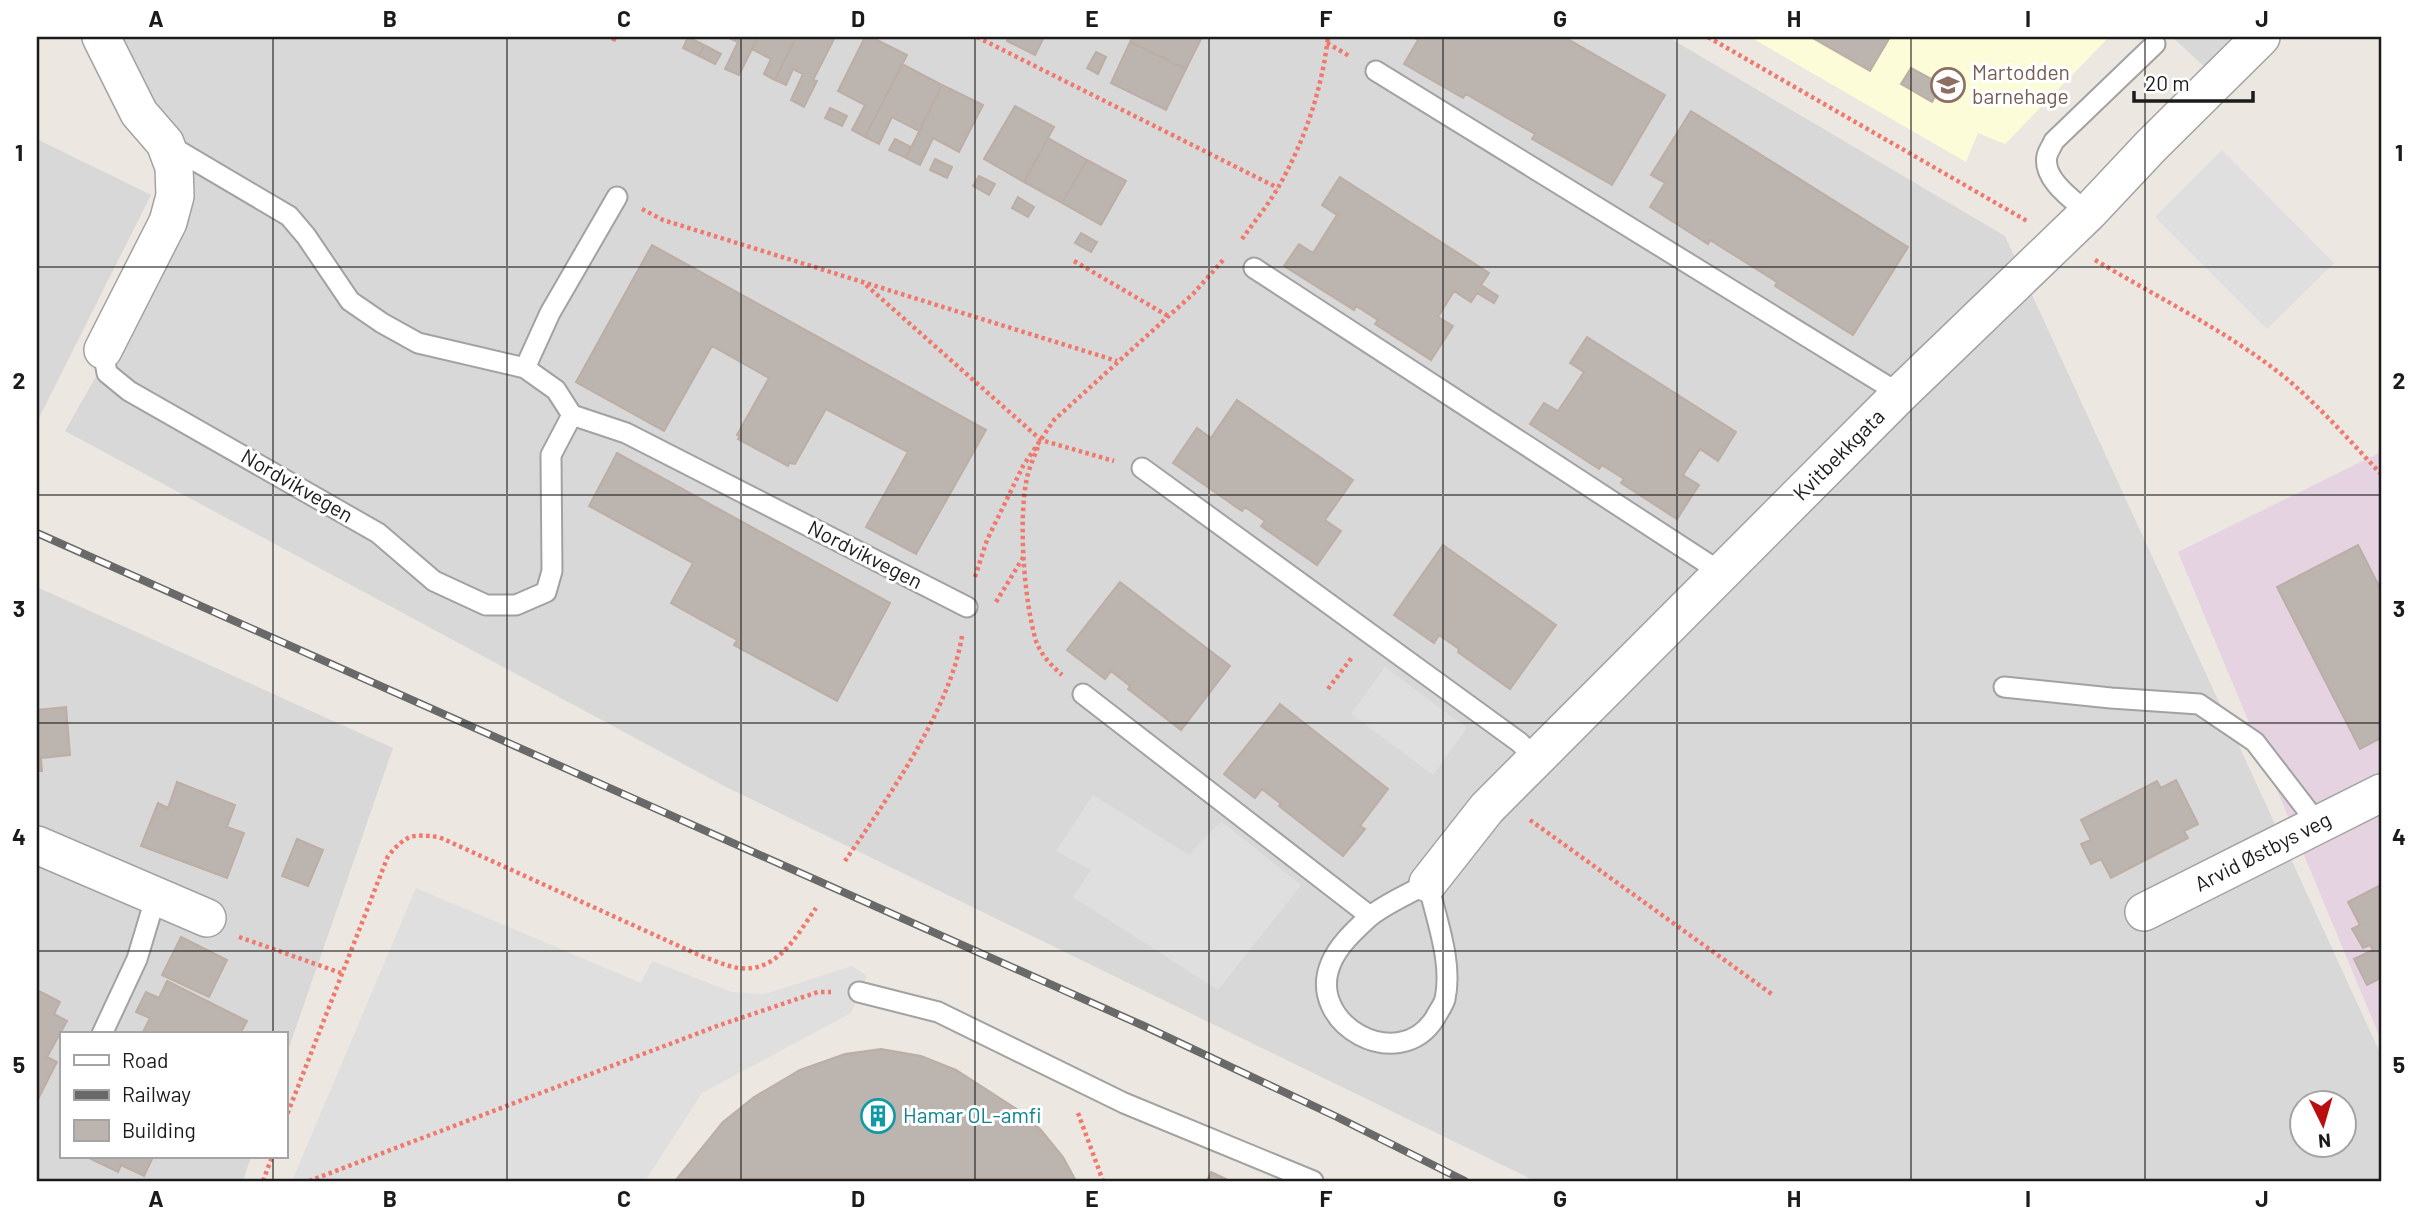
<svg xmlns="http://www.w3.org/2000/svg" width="2418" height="1218" font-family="Barlow,sans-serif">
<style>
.residential{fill:#d9d8d8;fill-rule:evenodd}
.industrial{fill:#e5d3e2}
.education{fill:#fcfcd9}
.parking{fill:#dfdfdf}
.building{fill:#bcb4ae;stroke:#bcaea4;stroke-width:2}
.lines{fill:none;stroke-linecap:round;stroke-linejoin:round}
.lane-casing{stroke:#a2a2a2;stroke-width:23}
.street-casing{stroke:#a2a2a2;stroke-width:40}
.path{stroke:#f0796e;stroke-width:4.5;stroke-dasharray:3.5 3.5;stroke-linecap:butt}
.lane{stroke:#fff;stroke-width:19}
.street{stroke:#fff;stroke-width:37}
.rail-casing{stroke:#696969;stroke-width:8}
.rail{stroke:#fff;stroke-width:5;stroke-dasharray:16;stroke-linecap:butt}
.grid{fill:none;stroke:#1b1b1b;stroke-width:2;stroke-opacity:0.55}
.labels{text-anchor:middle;stroke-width:6;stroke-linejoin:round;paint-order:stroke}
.education-label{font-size:21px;fill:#785e54;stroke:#fff;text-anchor:start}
.street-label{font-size:21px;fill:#1b1b1b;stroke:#fff}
.culture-label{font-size:21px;fill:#0d838f;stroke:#fff;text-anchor:start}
.neatline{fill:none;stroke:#1b1b1b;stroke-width:2.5}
.grid-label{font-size:23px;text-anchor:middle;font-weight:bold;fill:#1b1b1b}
</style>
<rect width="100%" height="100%" fill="#ece8e1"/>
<path class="residential" d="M123,37H1668L2005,236L2381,1055V1181H1535L726,787L65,431L192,207ZM2302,1102H2344V1144H2302Z
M2172,37H2237L2206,68Z
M37,139L151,195L37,422Z
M37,587L393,748L285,1059V1034H61V1157H251L243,1181H37Z"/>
<path class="industrial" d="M2381,452V1040L2178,552Z"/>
<path class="education" d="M1750,37H2109L2005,144L1978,133L1966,162Z"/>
<path class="parking" d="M2222,150L2334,263L2267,329L2155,217Z
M1385,667L1467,728L1433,775L1351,714Z
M1093,795L1189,855L1221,821L1301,885L1218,990L1073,897L1091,870L1056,851Z
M416,888L641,983L652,961L732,992L765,994L852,966L867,976L851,1013L702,1093L645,1181H292Z"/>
<path class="building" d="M688,37L704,45L699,56L683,48Z
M727,37H758L739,75L725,69L738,42Z
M758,37H796L775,80L764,74L771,59L752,49Z
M796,37H835L813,80L817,81L804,107L791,100L803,74L793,69L786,85L775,80Z
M865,37H871L907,55L865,137L852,130L865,105L838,91Z
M1009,37H1044L1035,55L1007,41Z
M1133,37H1202L1186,69L1130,42Z
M1413,37H1564L1665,95L1612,185L1532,139L1535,134L1466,94L1463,98L1404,64L1418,40Z
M1811,37H1890L1870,71Z
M1130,42L1186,69L1166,110L1111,83Z
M704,45L721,54L715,64L699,56Z
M1096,52L1106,57L1098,74L1087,68Z
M902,64L942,85L919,131L892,117L879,144L865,137Z
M1911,68L1942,85L1932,102L1901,84Z
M942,85L983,105L959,152L933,138L920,165L906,158Z
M1015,106L1054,127L1024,182L984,159Z
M830,108L847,116L842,126L825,118Z
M1691,111L1908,247L1853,335L1775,286L1777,282L1710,240L1708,244L1650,207L1665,183L1651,175Z
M1048,138L1087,160L1062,203L1024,182Z
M895,139L911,147L906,158L889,150Z
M935,159L952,167L947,178L930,170Z
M1087,160L1126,181L1101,225L1062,203Z
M979,176L995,184L989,195L973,186Z
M1340,177L1489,273L1481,285L1498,296L1494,303L1477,293L1471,302L1454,291L1438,317L1453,326L1431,360L1375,324L1378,320L1356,306L1354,310L1284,266L1299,244L1313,253L1337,215L1322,205Z
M1018,197L1034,207L1028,217L1012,208Z
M1081,233L1097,242L1091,252L1075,243Z
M652,245L986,430L916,554L866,527L908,452L826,409L795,464L789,463L788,466L738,439L740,437L737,435L769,378L712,346L664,431L576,382Z
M1587,337L1736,432L1718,461L1700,449L1683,475L1699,485L1677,519L1621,483L1624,479L1602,465L1599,469L1530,424L1544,403L1558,411L1584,372L1570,363Z
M1237,400L1353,480L1325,520L1341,531L1317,565L1261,526L1265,521L1245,507L1242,511L1173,463L1197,428L1211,438Z
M617,453L890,603L837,701L734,645L737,640L671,603L693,563L589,506Z
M1443,545L1556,625L1510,689L1458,652L1459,649L1439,635L1434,643L1394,615Z
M2358,545L2381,590V738L2360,749L2277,587Z
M1120,582L1230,666L1181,730L1128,689L1130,686L1111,671L1105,679L1067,650Z
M1280,704L1388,789L1360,826L1365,829L1343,856L1279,806L1281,804L1262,789L1255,798L1224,774Z
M66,707L70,755L41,758L42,771H37V710Z
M2176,780L2198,824L2184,831L2188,838L2111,878L2101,859L2091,864L2081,844L2091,840L2081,820L2157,781L2161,788Z
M177,782L235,805L227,827L244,833L227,878L141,846L158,803L168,808Z
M297,839L323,850L308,886L282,876Z
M2381,885V978L2367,985L2354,959L2373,950L2370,945L2363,948L2352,929L2360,925L2348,902Z
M181,937L227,960L209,997L162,975Z
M167,981L247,1021L240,1034H142L150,1018L136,1012L146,992L159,998Z
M37,990L60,1002L54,1014L67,1021L47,1057L57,1062L37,1101Z
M881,1049L921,1056L956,1070L1018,1110L1041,1130L1063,1157L1076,1181H675L723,1122L754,1097L800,1070L845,1054Z
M87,1157H153L144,1176L121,1165L118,1172Z
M1211,1172L1230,1181H1207Z"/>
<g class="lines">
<g class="lane-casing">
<path id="lane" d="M1376,71L1900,394
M167,144L289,216L306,236L350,301L382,323L418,343L525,368L556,390L572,415L626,433L967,607
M2088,213C2073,200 2042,179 2047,156C2048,151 2052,146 2054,141L2155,44
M1254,268L1722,573
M103,350L107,373L129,391L378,533L434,581L486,605H516L546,592L552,571L551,455L572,415
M525,368L550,313L617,197
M1142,468L1519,742L1536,758
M2004,687L2111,698L2199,704L2255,742L2318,824
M1083,694L1370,916
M1428,883C1436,919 1453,962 1445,999C1443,1006 1438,1012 1435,1018C1399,1076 1305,1024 1331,963C1338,946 1354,931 1368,918C1384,904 1409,894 1428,883Z
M859,992L938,1012L1124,1103L1313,1181
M102,1034L137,959L156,896"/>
</g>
<g class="street-casing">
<path id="street" d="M101,37L139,113L165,143L174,167L175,196L168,222L103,350
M37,845L207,918
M1428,883L1487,808L1900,394L2088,213L2151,146L2261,37
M2144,912L2381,793"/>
</g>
<path class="path" d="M977,37L1278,188
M1708,37L2027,221
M613,41L615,37
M1327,43L1351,57
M642,209L663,220L1117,361
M1242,239C1254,222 1269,204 1279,186C1305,140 1322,89 1328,37
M2095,260C2157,297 2232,334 2287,379C2321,408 2351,442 2381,474
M1074,261L1168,316
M866,285L1041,440L1114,461
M1038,447C1034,457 1029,468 1027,478C1018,519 1024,601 1036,641C1041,655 1051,665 1062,675
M975,577L987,540L1023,466L1054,420L1193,294L1224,259
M996,602L1024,556
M1328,689L1353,656
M1530,820L1773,995
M845,861C887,799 950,710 962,636
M239,937L341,973
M1078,1113L1103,1181
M285,1120L388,856C407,834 411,834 439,837L701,956C713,960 726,966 738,968C778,973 796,936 816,908
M263,1181L272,1157
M309,1181L717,1026L818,992H831"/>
<use href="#lane" class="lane"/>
<use href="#street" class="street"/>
<g class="rail-casing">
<path id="rail" d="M37,533L1144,1026L1337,1117L1465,1181"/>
</g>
<use href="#rail" class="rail"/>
</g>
<path class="grid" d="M273,37V1034M507,37V1181M741,37V1181M975,37V1181M1209,37V1181M1443,37V1181M1677,37V1181M1911,37V1181M2145,37V1181M37,267H2381M37,495H2381M37,723H2381M37,951H2381M273,1157V1181"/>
<defs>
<g id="school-ring" transform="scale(1.75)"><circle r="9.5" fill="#fff" stroke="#8d6e63" stroke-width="1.5"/><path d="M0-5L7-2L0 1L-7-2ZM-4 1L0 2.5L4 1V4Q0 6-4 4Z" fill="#8d6e63"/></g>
<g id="building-ring" transform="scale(1.75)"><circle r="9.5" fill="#fff" stroke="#0f9aa8" stroke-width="1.5"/><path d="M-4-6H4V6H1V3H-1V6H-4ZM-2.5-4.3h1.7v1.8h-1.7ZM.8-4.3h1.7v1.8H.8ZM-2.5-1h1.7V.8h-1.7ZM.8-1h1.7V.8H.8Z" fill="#0f9aa8"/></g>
</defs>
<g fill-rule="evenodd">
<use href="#school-ring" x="1948" y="85"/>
<use href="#building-ring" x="878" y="1116"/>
</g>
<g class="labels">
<g class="education-label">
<text x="1972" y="80">Martodden<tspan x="1972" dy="24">barnehage</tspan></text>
</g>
<g class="street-label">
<text transform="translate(1839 455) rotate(-45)" y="7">Kvitbekkgata</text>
<text transform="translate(297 486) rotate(30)" y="7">Nordvikvegen</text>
<text transform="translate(865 555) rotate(27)" y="7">Nordvikvegen</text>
<text transform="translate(2263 852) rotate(-27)" y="7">Arvid Østbys veg</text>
</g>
<g class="culture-label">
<text x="903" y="1123">Hamar OL-amfi</text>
</g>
</g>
<rect width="2418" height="1218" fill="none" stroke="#ffffff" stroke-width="77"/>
<rect x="60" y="1032" width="228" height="126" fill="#ffffff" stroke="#a4a4a4" stroke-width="2"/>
<rect x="74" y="1055" width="35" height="10" fill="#ffffff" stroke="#a4a4a4" stroke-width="2"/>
<text x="122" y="1068" font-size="21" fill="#1b1b1b">Road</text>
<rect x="74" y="1090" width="35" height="10" fill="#696969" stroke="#a4a4a4" stroke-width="2"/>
<text x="122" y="1102" font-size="21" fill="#1b1b1b">Railway</text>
<rect x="74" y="1120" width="35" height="21" fill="#bcb4ae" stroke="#a4a4a4" stroke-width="2"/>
<text x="122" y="1138" font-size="21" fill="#1b1b1b">Building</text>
<g transform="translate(2323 1124) rotate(175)"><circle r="33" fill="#ffffff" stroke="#a4a4a4" stroke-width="2"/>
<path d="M0-5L12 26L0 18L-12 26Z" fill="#b90d10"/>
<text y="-10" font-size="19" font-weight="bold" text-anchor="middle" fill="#1b1b1b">N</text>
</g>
<path d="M2134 91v10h119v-10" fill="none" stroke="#1b1b1b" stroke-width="3.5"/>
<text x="2145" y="91" font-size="21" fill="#1b1b1b" stroke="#ffffff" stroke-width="5" paint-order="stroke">20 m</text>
<rect x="38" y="38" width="2342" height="1142" class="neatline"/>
<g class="grid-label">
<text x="156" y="27">A</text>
<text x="390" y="27">B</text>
<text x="624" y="27">C</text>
<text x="858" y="27">D</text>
<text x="1092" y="27">E</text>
<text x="1326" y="27">F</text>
<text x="1560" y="27">G</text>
<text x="1794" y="27">H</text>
<text x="2028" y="27">I</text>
<text x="2262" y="27">J</text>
<text x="19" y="161">1</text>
<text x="2399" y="161">1</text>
<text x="19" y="389">2</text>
<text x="2399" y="389">2</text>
<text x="19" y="617">3</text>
<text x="2399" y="617">3</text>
<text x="19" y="845">4</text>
<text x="2399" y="845">4</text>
<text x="19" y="1073">5</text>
<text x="2399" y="1073">5</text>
<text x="156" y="1207">A</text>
<text x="390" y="1207">B</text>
<text x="624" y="1207">C</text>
<text x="858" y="1207">D</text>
<text x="1092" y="1207">E</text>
<text x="1326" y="1207">F</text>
<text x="1560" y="1207">G</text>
<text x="1794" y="1207">H</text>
<text x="2028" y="1207">I</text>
<text x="2262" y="1207">J</text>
</g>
</svg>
